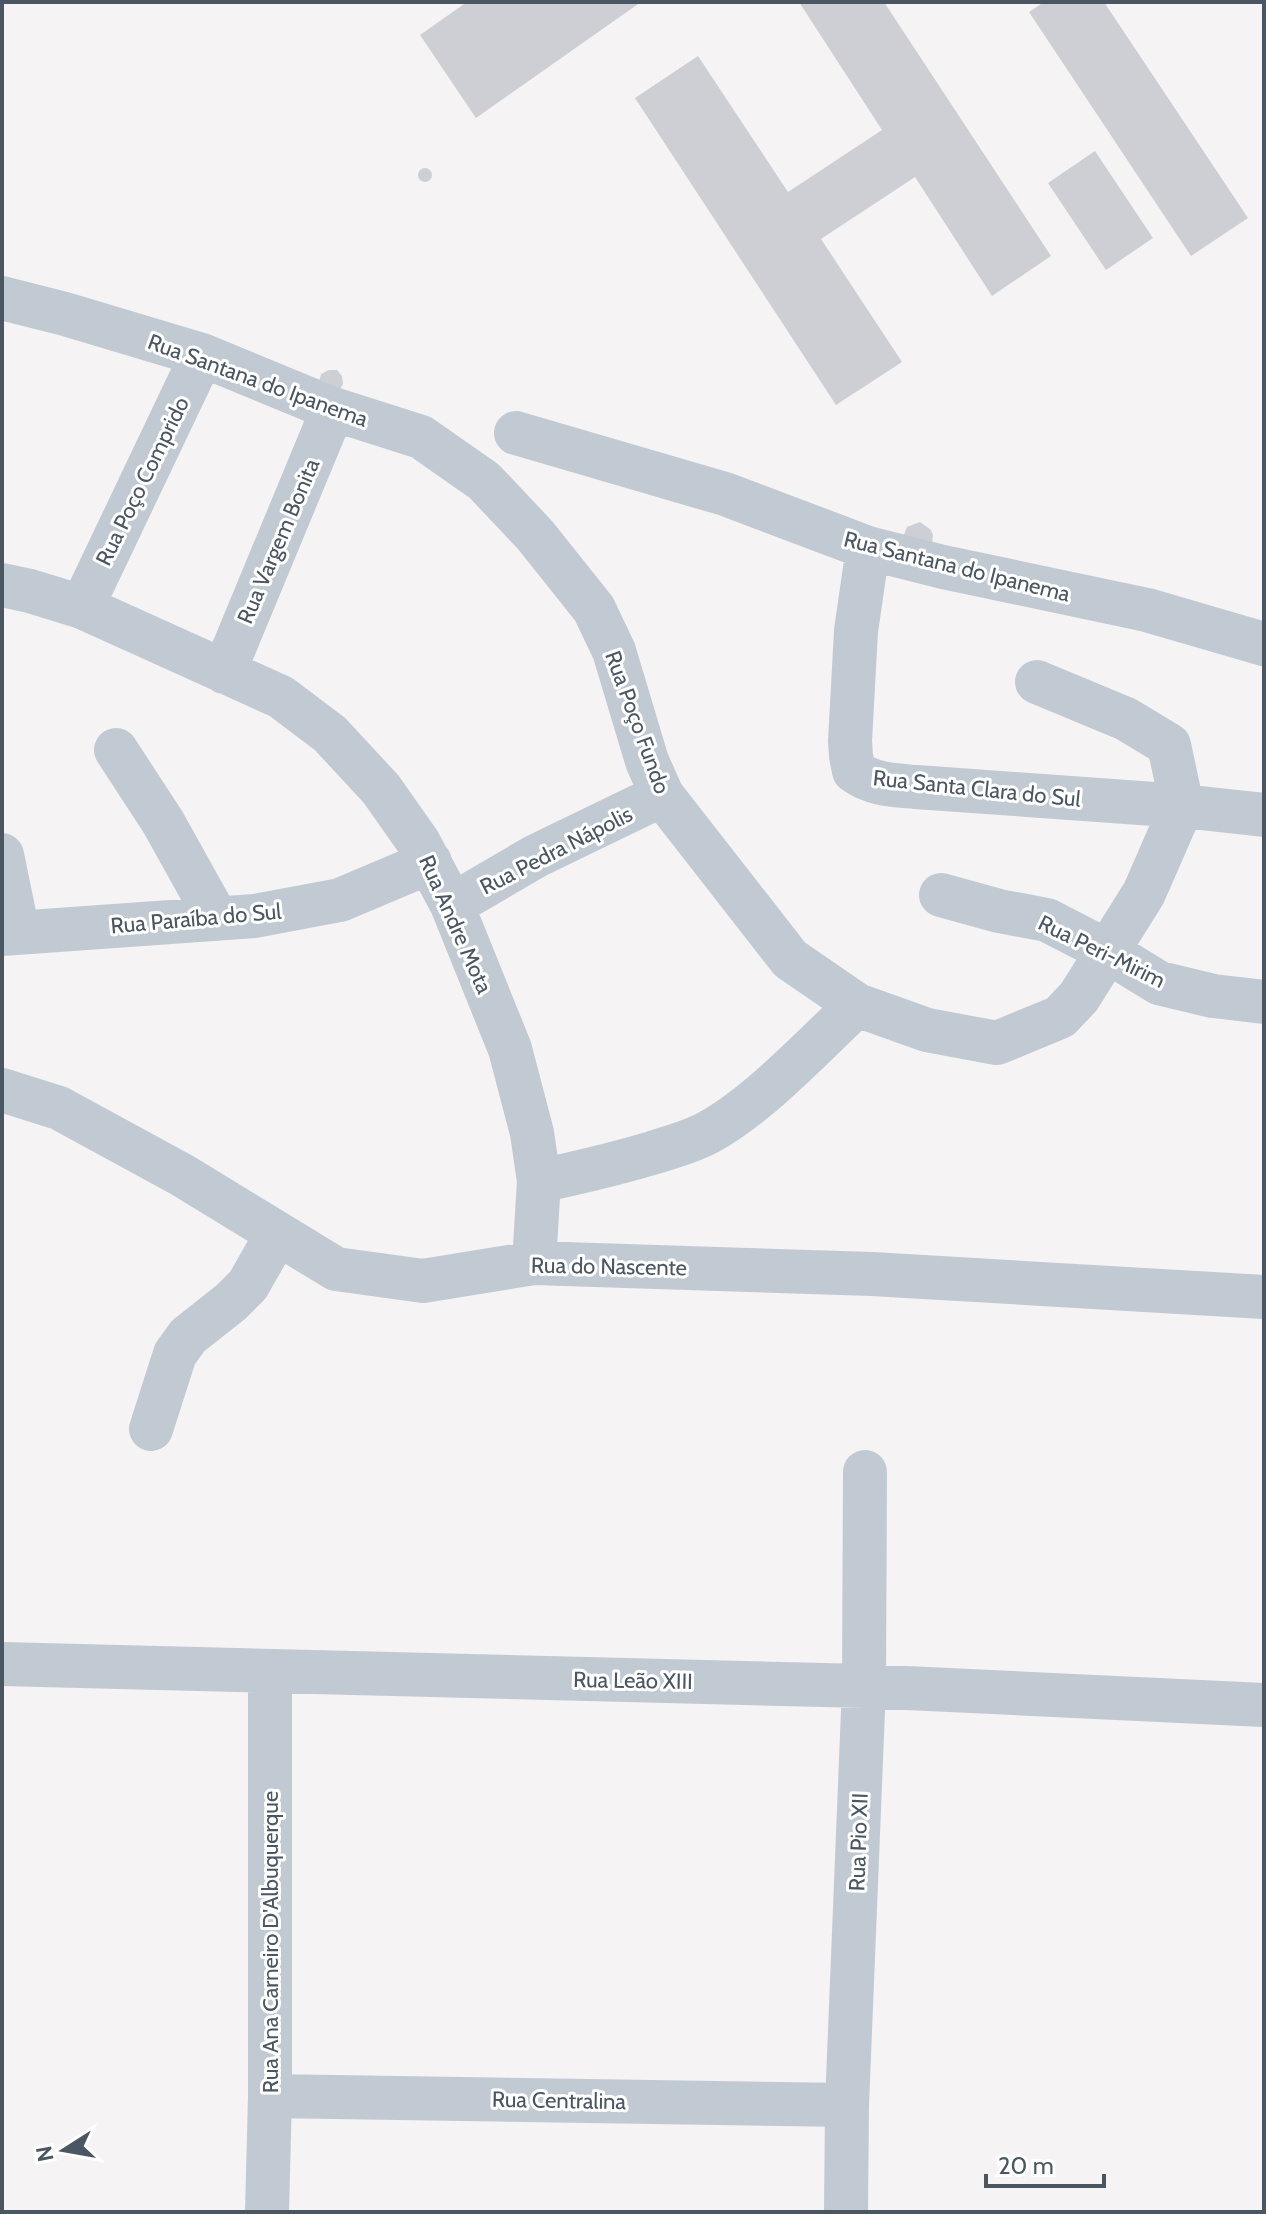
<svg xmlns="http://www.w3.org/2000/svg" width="1266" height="2214" font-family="Cabin,sans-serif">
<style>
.building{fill:#cdcfd5}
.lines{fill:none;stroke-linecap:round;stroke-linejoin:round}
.street{stroke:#c1cad2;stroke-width:44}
.labels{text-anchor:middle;stroke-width:6;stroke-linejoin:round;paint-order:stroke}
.street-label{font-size:22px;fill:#4a5661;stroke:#fff}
</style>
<rect width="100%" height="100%" fill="#f5f3f3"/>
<path class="building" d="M467,2H641L476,118L420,35Z
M799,2H884L1051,256L992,296L915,177L821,239L902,362L836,405L635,98L698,56L788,192L882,130Z
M1044,2H1104L1248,218L1191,256L1029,12Z
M1095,151L1153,238L1106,270L1048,183Z
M418 175a7 7 0 1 1 14 0a7 7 0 1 1-14 0Z
M329,370H337L342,376L343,384L339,391L319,382L321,374Z
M920,522L931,530L933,535L932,544L903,537L907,527Z"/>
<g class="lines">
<path class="street" d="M2,298L65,314L202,355L333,409L421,437L484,481L535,535L594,609L614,651L647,761L662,795L790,959L857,1005L927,1030L997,1043L1060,1017L1079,997L1144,893L1182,806
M516,433L725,494L868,548L943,567L1147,610L1264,644
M868,548L856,631L850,741L851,756L854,771C873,785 894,785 916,787L1182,806L1264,815
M2,585L30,591L82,607L281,697L330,734L381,789L419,843L452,905L510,1049L532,1133L539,1181L534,1263
M82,607L202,355
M224,672L333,409
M1037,682L1126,719L1169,745L1182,806
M116,750L163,822L217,919
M2,855L18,933
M941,895L999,911L1047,920L1107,951L1159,983L1213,996L1264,1002
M452,905L536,856L662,795
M2,934L255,916L340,900L430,862
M2,1090L59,1108L182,1175L336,1269L423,1281L534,1263L872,1274L1264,1297
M539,1181C577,1173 615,1164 652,1153C671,1147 691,1142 709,1132C761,1103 813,1046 857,1005
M151,1429L175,1354L188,1336L231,1302L248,1285L277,1234
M2,1664L864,1686L1264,1705
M270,2096L847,2105
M267,2212L270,2096V1671
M846,2212L847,2105L864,1686L865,1472"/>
</g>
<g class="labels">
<g class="street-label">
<text transform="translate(258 380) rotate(20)" y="8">Rua Santana do Ipanema</text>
<text transform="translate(142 481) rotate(-64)" y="8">Rua Poço Comprido</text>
<text transform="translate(278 541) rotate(-67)" y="8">Rua Vargem Bonita</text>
<text transform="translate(957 566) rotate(14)" y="8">Rua Santana do Ipanema</text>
<text transform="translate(638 722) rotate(70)" y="8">Rua Poço Fundo</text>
<text transform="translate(977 788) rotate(6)" y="8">Rua Santa Clara do Sul</text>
<text transform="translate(556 850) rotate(-27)" y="8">Rua Pedra Nápolis</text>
<text transform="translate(196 918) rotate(-5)" y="8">Rua Paraíba do Sul</text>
<text transform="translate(456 924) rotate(66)" y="8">Rua Andre Mota</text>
<text transform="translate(1102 951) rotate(26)" y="8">Rua Peri-Mirim</text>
<text transform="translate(609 1266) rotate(1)" y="8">Rua do Nascente</text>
<text transform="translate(633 1680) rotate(1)" y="8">Rua Leão XIII</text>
<text transform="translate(858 1842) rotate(-88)" y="8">Rua Pio XII</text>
<text transform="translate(270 1942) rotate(-90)" y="8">Rua Ana Carneiro D'Albuquerque</text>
<text transform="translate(559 2100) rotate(1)" y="8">Rua Centralina</text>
</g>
</g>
<rect width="1266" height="2214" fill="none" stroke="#4a5661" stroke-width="8"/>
<g transform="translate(64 2150) rotate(259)" stroke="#ffffff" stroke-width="6" paint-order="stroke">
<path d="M0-6L14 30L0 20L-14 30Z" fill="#4a5661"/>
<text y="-12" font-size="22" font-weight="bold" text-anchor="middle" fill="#4a5661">N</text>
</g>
<path d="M986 2174v12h118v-12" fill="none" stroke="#4a5661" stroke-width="4"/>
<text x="998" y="2174" font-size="24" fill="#4a5661" stroke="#ffffff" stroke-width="6" paint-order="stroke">20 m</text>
</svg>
